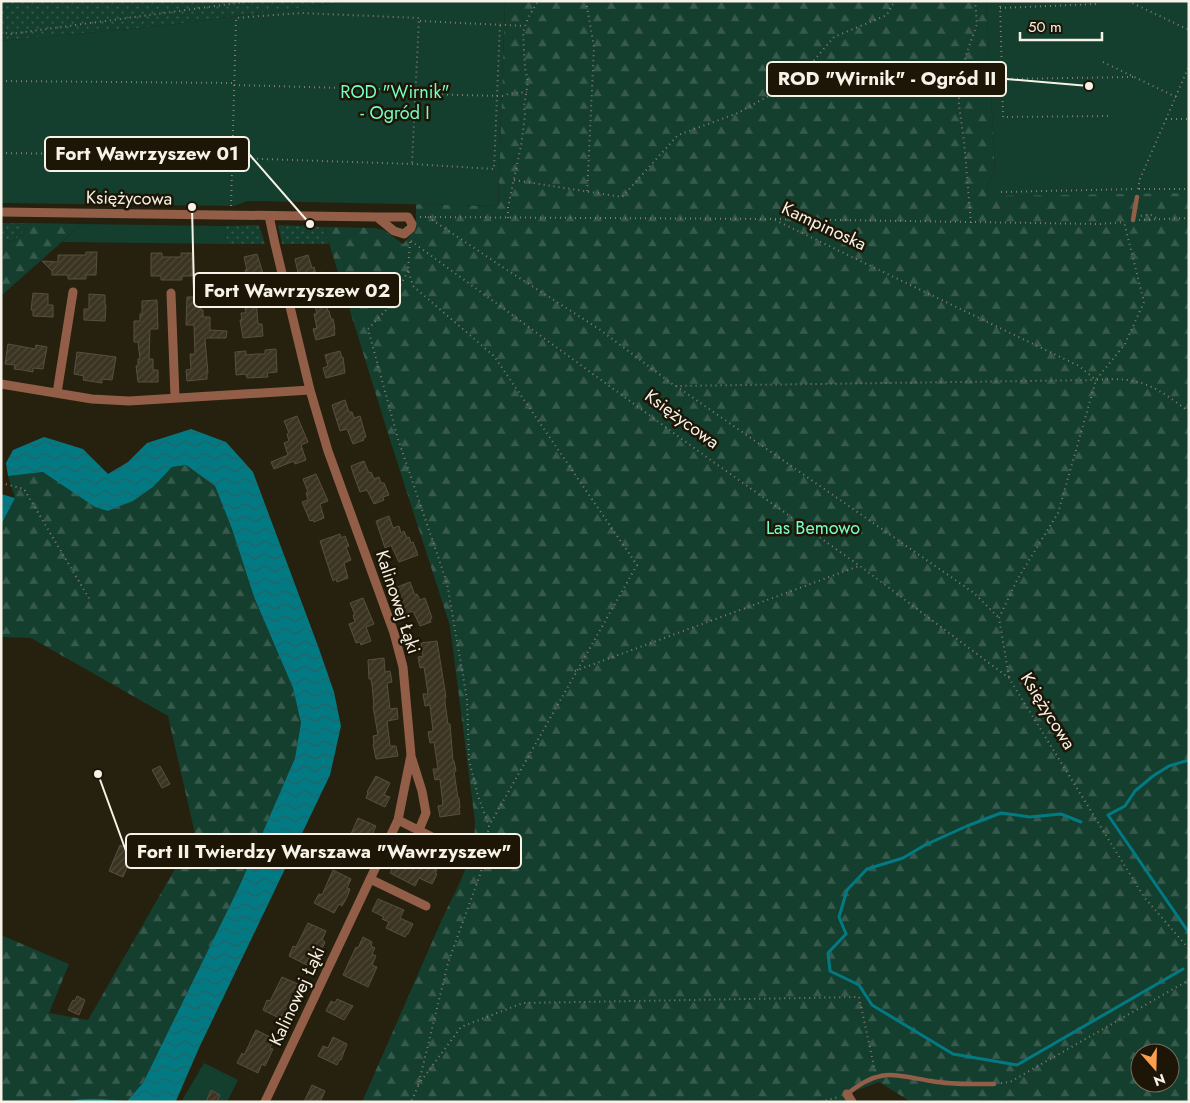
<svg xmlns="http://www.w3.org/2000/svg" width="1190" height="1103" font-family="Jost,sans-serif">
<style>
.grass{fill:url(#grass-dots)}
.forest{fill:url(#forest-firs);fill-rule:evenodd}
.green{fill:#143e2e}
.water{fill:url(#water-waves)}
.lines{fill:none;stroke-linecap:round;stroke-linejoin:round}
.stream{stroke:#027a84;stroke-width:3}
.building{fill:url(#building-hatch);stroke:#57503d}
.path{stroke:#847e6f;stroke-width:2;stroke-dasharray:1 4;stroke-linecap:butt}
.service{stroke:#925e47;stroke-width:4.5}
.minor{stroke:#925e47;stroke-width:9}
.labels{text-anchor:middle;stroke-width:5;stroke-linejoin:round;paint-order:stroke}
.park-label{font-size:18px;fill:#77fec8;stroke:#1d1606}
.street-label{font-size:18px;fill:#f7f2e7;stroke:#1d1606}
.leader{fill:none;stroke:#f7f2e7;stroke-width:2}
.callout-dot{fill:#f7f2e7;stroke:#1d1606;stroke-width:2}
.callout{fill:#1d1606;stroke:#f7f2e7;stroke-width:2}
.callout-label{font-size:19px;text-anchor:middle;font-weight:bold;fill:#f7f2e7}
</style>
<defs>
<pattern id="grass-dots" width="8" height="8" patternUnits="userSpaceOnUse" patternTransform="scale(1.25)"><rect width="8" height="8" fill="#143e2e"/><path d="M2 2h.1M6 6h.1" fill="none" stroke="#375a4c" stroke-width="1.8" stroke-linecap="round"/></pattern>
<pattern id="forest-firs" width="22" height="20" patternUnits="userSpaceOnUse" patternTransform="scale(1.25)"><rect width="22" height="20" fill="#143e2e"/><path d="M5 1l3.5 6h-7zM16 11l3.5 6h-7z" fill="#375a4c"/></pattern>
<pattern id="water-waves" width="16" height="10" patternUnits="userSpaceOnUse" patternTransform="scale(1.25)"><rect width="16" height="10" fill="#027a84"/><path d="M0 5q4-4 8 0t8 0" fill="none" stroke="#266264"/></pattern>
<pattern id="building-hatch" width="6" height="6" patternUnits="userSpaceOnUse" patternTransform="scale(1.25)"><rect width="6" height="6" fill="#3b3422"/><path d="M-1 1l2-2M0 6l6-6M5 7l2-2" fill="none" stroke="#4e4837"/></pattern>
</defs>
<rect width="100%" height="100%" fill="#26200e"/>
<path class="grass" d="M1,1H352L161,26L1,41Z
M1,223H29C20,236 19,242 1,241Z
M259,225L265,244H225L226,226Z
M278,225L324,227L329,244H282Z"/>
<path class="forest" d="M505,1H986L995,170L986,187L1125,193H1189V1102H911L879,1082L852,1092L854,1098L850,1102H362L443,917L461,880L474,847L475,822L450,626L391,443L324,227L374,228L384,230L403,244L416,229V204L498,206ZM1140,1053H1170V1083H1140Z
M29,223L82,224L1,296V241C19,242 20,236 29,223Z
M186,465L215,486L232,529L254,597L293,688L301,723L295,758L239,887L143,1083L127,1101C108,1100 86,1096 67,1102H1V935L69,964L49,1013L88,1020L195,834L168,716L31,638L1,637V525L15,498L8,476L43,472L108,511L133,501L153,487L172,467Z"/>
<path class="green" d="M352,1H505L498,206L248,201L234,206L1,203V41L161,26Z
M986,1H1189V193L987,196L986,187L995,170Z
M82,224L226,226L225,244L62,242Z
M204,1063L238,1080L227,1102H181Z"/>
<path class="water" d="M191,429L226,442L253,472L318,646L334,692L341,726L330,775L199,1048L176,1101L67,1102C86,1096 108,1100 127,1101L143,1083L239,887L295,758L301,723L293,688L254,597L232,529L215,486L186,465L172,467L153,487L133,501L108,511L95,507L43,472L8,476L6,463L13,450L44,437L83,449L108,474L128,462L147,443Z
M1,494L15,498L1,525Z"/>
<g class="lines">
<path class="stream" d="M1189,760L1169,766L1153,776L1135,791L1125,806L1108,815L1189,933
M1081,822L1061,814L1030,817L1001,813L967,826L925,845L903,858L867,869L847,890L839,917L846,934L828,953L830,971L859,985L872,1005L953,1054L1017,1065L1183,969"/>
</g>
<path class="building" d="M86,252H97L96,275H86V279H68V275H52V271L42,261L58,262V255H86Z
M151,253H162V257H181V253H192V276H182V280H161V276H151Z
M257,254L265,280L258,282L260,297L256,298L258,324H262L263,336L243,338L240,320H242L241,313H246L241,292H243L240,279L246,277L245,270H247L244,257Z
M308,255L312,268L314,267L316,274L322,272L327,292L323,293L328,311H329L331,319H333L335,329H334L335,335L316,340L313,329L317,328L314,314H317L310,284L301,286L295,259Z
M33,293L48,294V305H53V317L33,316V310H31Z
M89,294L105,295V305H106L105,321L84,320V309H89Z
M187,297H201V310H203V317H210V330L227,331L226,338H206L205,340L208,373H207V379L187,381L186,370L191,369L190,354H195L194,325H186Z
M157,300L158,329H150L149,359H153V370H158V382H138L136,366H138V359H140L138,342H134V321H140V314H142V301Z
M8,344L35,349L36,345L47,347L43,369L33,368V372L23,370L14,369L15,365L5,364Z
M276,349L277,372L267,373L268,377L247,378L246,374L236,375L235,352L246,351V355L256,354H265V350Z
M340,351L342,358L343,357L345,373L326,378L323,368L328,366L325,355Z
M77,352L116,357L112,380L102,379V383L83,380L84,376L74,374Z
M345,400L349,412H352L354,418L360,416L366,437L363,438L364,440L353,444L347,429L340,431L332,405Z
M297,416L308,442L301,445L306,460L295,464L294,461L274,469L271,462L288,455L284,443L289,441L287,434L289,433L284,421Z
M364,461L369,473L371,472L374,479L379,477L381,483H384L389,495L383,497L384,500L374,504L367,490L360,492L353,473L351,466Z
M316,474L328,501L320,504L324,518L314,522L313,520L310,521L302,502L308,500L306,493L308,492L303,479Z
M389,516L393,528L399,526L401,533L404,531L407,538L409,537L411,543L413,542L418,555L399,562L391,545L385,548L376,521Z
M340,534L341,538L345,536L349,546L346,547L351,560L344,563L348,578L337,582L336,579L333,581L320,541Z
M410,582L415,595L417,594L420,600L425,598L432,618L430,619L431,622L420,626L413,611L406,614L397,587Z
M363,598L374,624L366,627L371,641L361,645L360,642L356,643L349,624L355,622L353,615H355L350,603Z
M437,641L446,697H445V703L448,724H450L453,761H454L456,771L454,772L458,798H459L460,808H459L460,814L440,817L438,806L443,805L440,779L435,780L433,769H438L434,742L430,743L428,732L433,731L430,705L425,706L423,694H428L424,667L420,668L418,657L423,656L421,643Z
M384,658L385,672L390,671L392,682L387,683L390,709L397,708L398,719L387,721L390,746H396L398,756L376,759L373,744L374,743L373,736L378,735L373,706H374L372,685L371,679H369L368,660Z
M160,766L170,784L162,788L152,770Z
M376,776L390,783L384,795L390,797L385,807L366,798L368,793L367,792Z
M358,818L376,826L372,835L375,837L367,854L364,857L362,856L359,861L339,851L344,841L347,843Z
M120,845L134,851L123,877L109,871Z
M396,860L408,866L409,864L415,867L418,861L437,870L435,874H437L432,884L419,878L415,886L390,873Z
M333,870L351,879L347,888L350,889L347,897L342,906L339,904L334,913L314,903L319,894L322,895Z
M378,899L404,910L400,918L413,924L408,934H407L405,937L386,928L389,922L382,919L384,917L372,911Z
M308,923L326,931L322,940L325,942L322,949L317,958L314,957L309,966L289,956L293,946L296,947Z
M363,937L372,942L371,946L375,948L372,954L376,956L372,965L377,967L368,987L343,975L356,947L358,948Z
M282,977L300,985L296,994L299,996L291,1012L288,1011L283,1020L263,1010L267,1000L270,1001Z
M77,996L85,1000L79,1015L68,1010L73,1000L75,1001Z
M337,999L353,1006L344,1020L326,1011L331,1001L335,1003Z
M256,1030L274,1039L270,1048L273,1049L265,1066L262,1064L258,1073L237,1063L242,1053L244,1055Z
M333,1037L347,1044L341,1060L340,1059L337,1065L318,1056L323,1046L328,1048Z
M312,1085L325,1091L320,1102H304Z
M211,1090L220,1095L217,1102H206Z"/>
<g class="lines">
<path class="path" d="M586,1L594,47L587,195
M1000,1L1003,117L1112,116
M1128,1L1189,30
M1000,8L1097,4
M420,21L525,26
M1,32L10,34L252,1
M1103,62L1176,97
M1002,79L1134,77
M1,81L234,83
M234,85L416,90
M417,94L502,96L508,94L527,92
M1166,119H1189
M1,153L232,156
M232,158L412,164L494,169L500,24
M514,180L622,197L678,135L738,113L797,80L834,37L887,15L892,5L897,1
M1138,189L1140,179L1189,66
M1139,189H1189
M1001,192L1134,189
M231,206L236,18L301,13L419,18L412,164
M1141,216L1143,215H1151L1158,219
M420,217L773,219L1100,224L1125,222
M428,217L507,270L599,329L675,386L1096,380
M508,218V207L521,146L525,115L524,106L528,82L525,68L523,32L528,18L538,1
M775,220L1079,366L1096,380C1139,376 1156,386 1189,412
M1139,220L1189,218
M971,223L964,141L959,105V85L966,55L977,24L975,1
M411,241L712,461L860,566L1009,678L1144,897L1189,949
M410,242L408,270L413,286L494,356L637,565L489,826L481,872L448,963L418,1086L411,1102
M408,271L388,308L368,329L398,439L447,583L467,699L469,760L478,796L489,826
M676,386L974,593L999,618
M1,483L24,489L90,600
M575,671L859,566
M1009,677L999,618L1017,580L1058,513L1096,380L1125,344L1144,302L1124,222
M1001,1083L1010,1082L1189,980
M418,1085L461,1027L523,1003L859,997L875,1071
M821,1102L838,1097"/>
<path class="service" d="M1133,220L1137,197
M847,1094C880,1067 893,1075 931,1081C952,1085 973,1084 994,1084"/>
<path class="minor" d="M1,212L377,217L394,231L404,234L411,228L412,224L408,217H377
M171,293L175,397
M1,384L92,399L129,401L310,390
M57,393L73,292
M411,756L422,791L426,813L419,830
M398,820L444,843
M370,879L426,906
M847,1094L852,1102
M265,1102L398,820L411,755L403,667L394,633L328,451L310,390L275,244L269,216"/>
</g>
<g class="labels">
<g class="park-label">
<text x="395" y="98">ROD "Wirnik"<tspan x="395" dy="21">- Ogród I</tspan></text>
<text x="813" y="534">Las Bemowo</text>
</g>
<g class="street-label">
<text transform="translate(129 198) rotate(1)" y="6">Księżycowa</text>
<text transform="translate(824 226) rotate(25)" y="6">Kampinoska</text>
<text transform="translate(682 419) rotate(36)" y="6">Księżycowa</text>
<text transform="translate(398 602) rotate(72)" y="6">Kalinowej Łąki</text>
<text transform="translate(1048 711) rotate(58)" y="6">Księżycowa</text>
<text transform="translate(297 996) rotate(-65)" y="6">Kalinowej Łąki</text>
</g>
</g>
<path class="leader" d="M1089 86L1006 79M310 224L249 154M192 207L194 290M98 774L126 851"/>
<g class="callout-dot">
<circle cx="1089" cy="86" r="5"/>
<circle cx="310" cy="224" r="5"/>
<circle cx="192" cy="207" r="5"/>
<circle cx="98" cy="774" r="5"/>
</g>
<g class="callout">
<rect x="767" y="62" width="239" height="34" rx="5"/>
<rect x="45" y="137" width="204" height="34" rx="5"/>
<rect x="194" y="273" width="206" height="34" rx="5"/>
<rect x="126" y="834" width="395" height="34" rx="5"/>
</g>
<g class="callout-label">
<text x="887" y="85">ROD "Wirnik" - Ogród II</text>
<text x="147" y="160">Fort Wawrzyszew 01</text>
<text x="297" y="297">Fort Wawrzyszew 02</text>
<text x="324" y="858">Fort II Twierdzy Warszawa "Wawrzyszew"</text>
</g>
<rect width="1190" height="1103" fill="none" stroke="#f7f2e7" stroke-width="5"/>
<g transform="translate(1155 1068) rotate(160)"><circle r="24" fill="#1d1606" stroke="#746e60"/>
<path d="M0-4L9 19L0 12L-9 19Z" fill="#fa9f4e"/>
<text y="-8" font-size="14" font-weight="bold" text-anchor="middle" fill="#f7f2e7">N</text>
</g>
<path d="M1020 32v8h82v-8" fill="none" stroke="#f7f2e7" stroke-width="2.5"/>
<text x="1028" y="32" font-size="15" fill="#f7f2e7" stroke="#1d1606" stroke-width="4" paint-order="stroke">50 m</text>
</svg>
